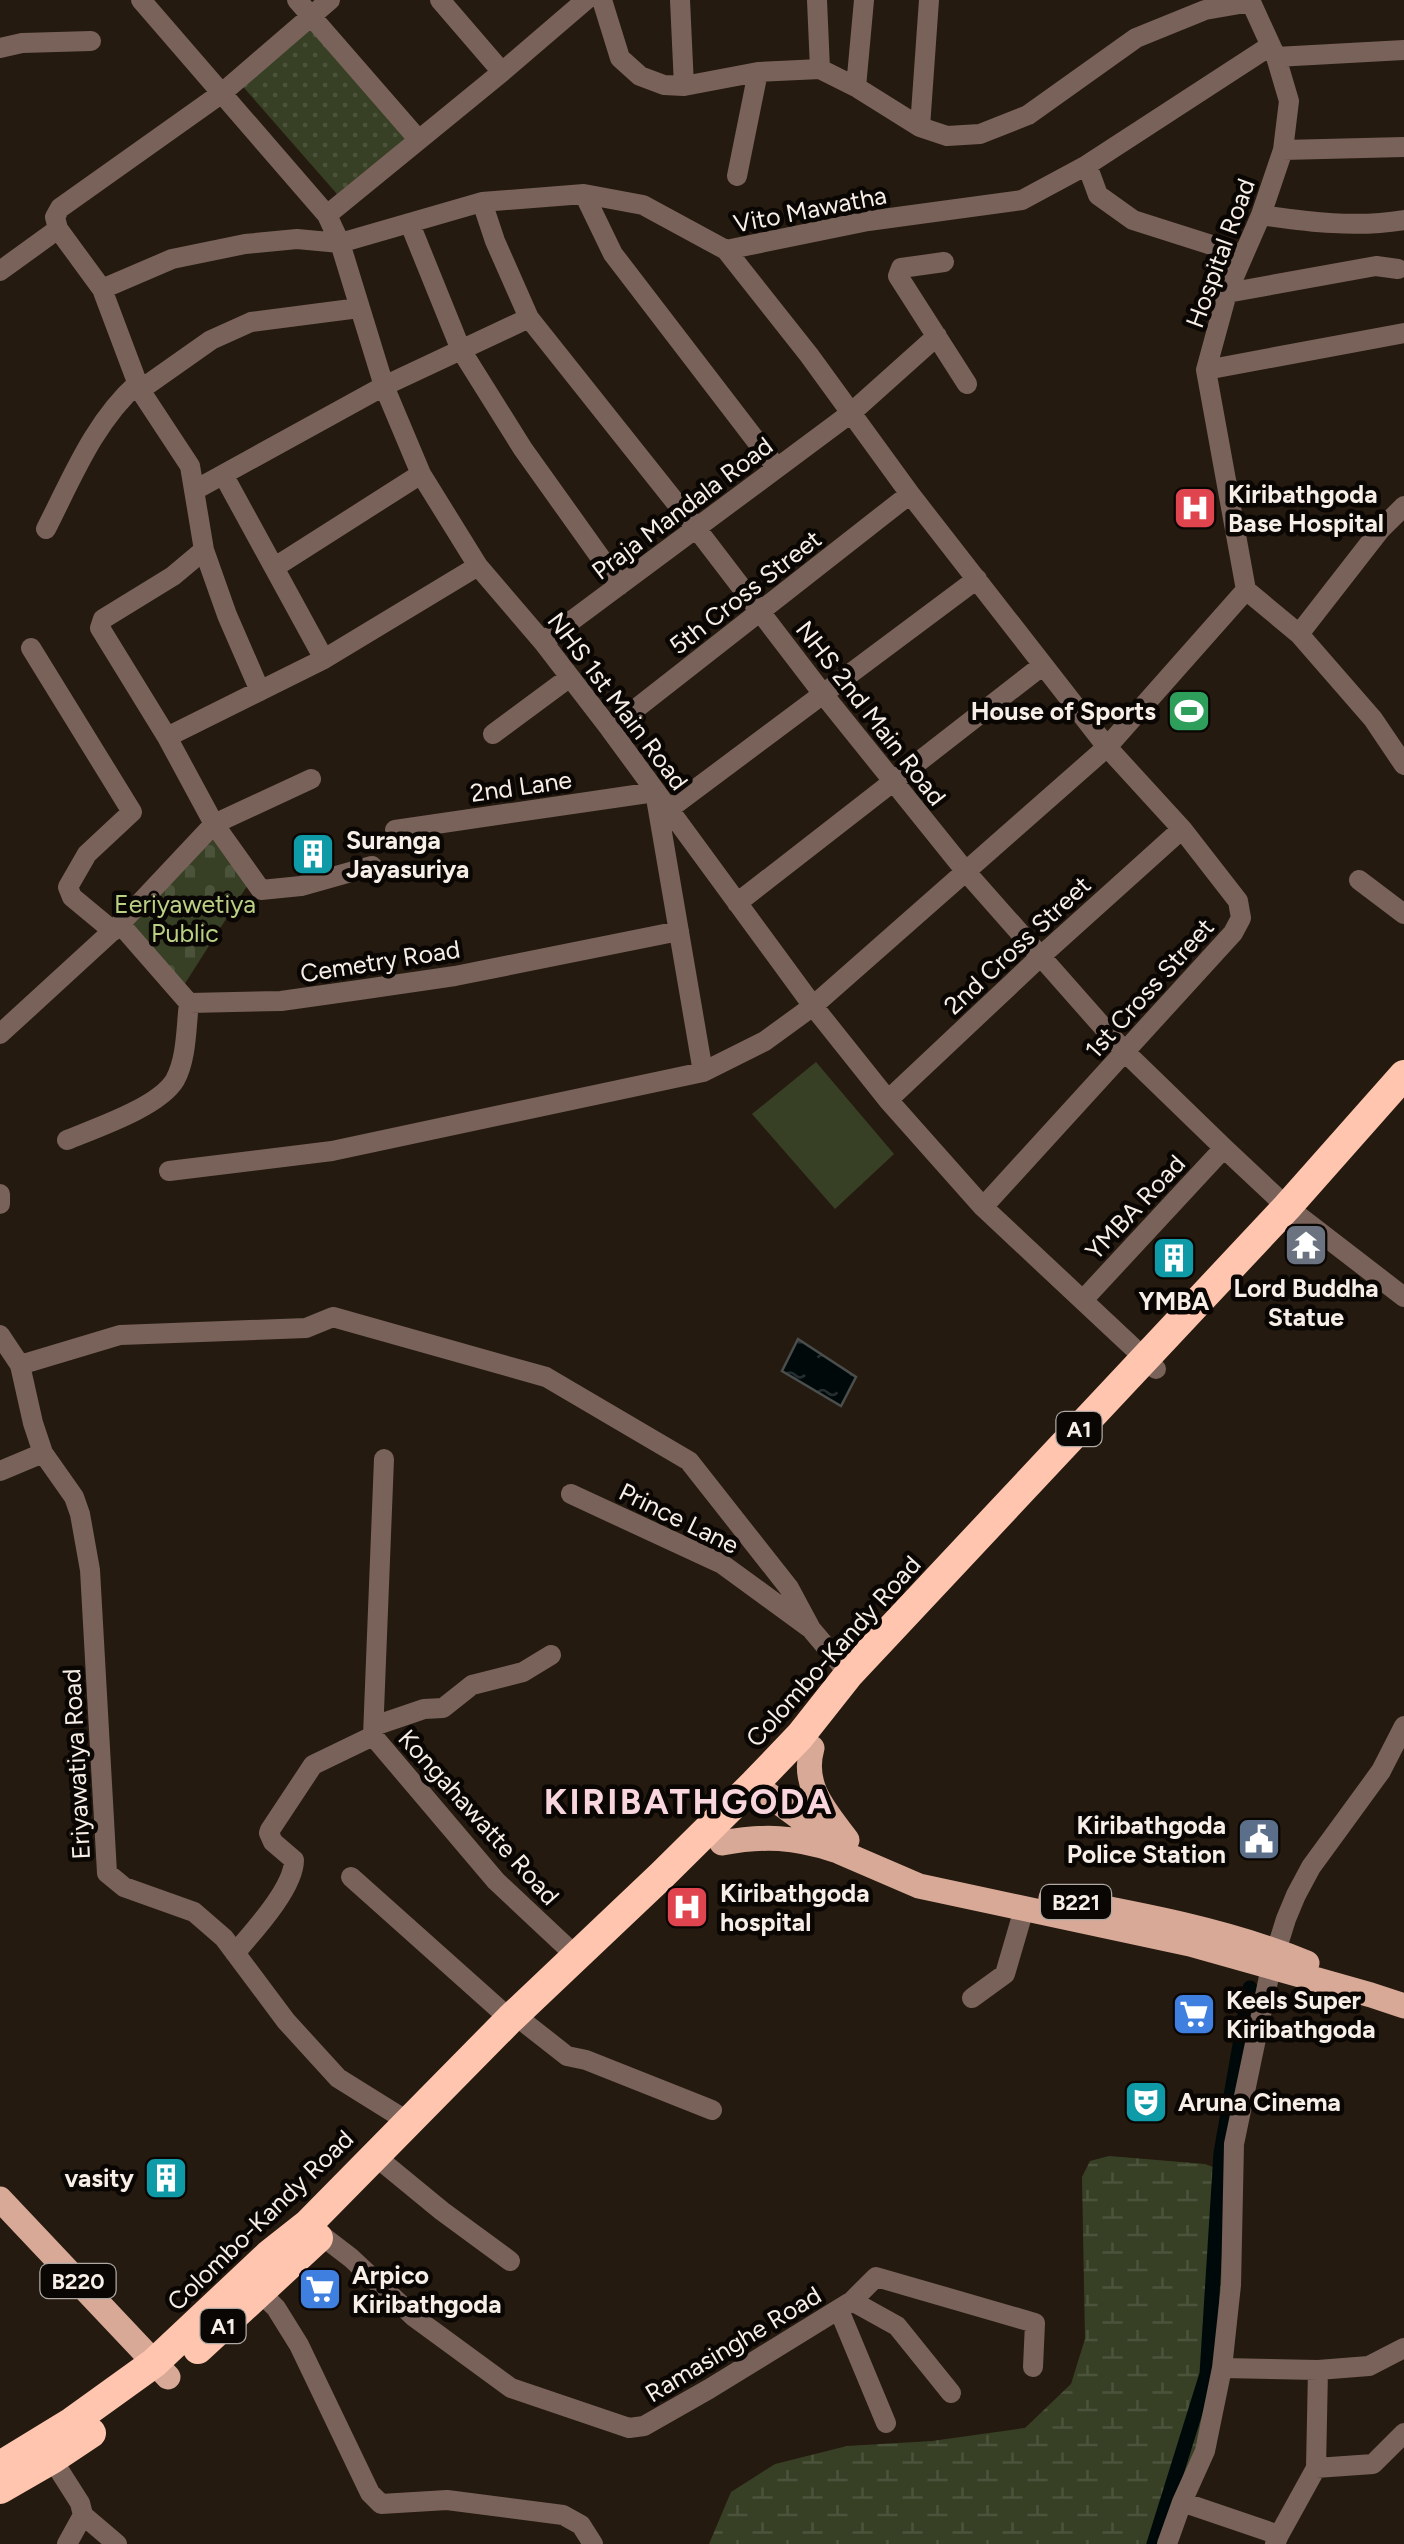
<svg xmlns="http://www.w3.org/2000/svg" width="1404" height="2544" font-family="Figtree,sans-serif">
<style>
.grass{fill:url(#grass-dots)}
.wetland{fill:url(#wetland-marsh)}
.cemetery{fill:url(#cemetery-stones)}
.park{fill:#374025}
.water{fill:url(#water-ripples);stroke:#4a4e4c;stroke-width:2.5}
.lines{fill:none;stroke-linecap:round;stroke-linejoin:round}
.canal{stroke:#00090a;stroke-width:15}
.minor{stroke:#796259;stroke-width:20}
.major{stroke:#d8a997;stroke-width:25}
.highway{stroke:#ffc5af;stroke-width:30}
.labels{text-anchor:middle;stroke-width:9;stroke-linejoin:round;paint-order:stroke}
.shield{fill:#0a0603;stroke:#afa8a3;stroke-width:2.5}
.shield-label{font-size:22px;font-weight:bold;fill:#f6eee7}
.street-label{font-size:25px;fill:#f6eee7;stroke:#0a0603}
.poi-label{font-size:25px;font-weight:bold;fill:#f6eee7;stroke:#0a0603;text-anchor:start}
.park-label{font-size:25px;fill:#bad085;stroke:#0a0603}
.district-label{font-size:35px;font-weight:bold;letter-spacing:2.5px;fill:#f9d6dd;stroke:#0a0603}
</style>
<defs>
<pattern id="grass-dots" width="8" height="8" patternUnits="userSpaceOnUse" patternTransform="scale(2.5)"><rect width="8" height="8" fill="#374025"/><path d="M2 2h.1M6 6h.1" fill="none" stroke="#4b533a" stroke-width="1.8" stroke-linecap="round"/></pattern>
<pattern id="wetland-marsh" width="20" height="14" patternUnits="userSpaceOnUse" patternTransform="scale(2.5)"><rect width="20" height="14" fill="#374025"/><path d="M1 5h8M5 5V1M11 12h8M15 12V8" fill="none" stroke="#4b533a"/></pattern>
<pattern id="cemetery-stones" width="16" height="16" patternUnits="userSpaceOnUse" patternTransform="scale(2.5)"><rect width="16" height="16" fill="#374025"/><path d="M2 7V4a2 2 0 0 1 4 0v3zM10 15v-3a2 2 0 0 1 4 0v3z" fill="#4b533a"/></pattern>
<pattern id="water-ripples" width="26" height="14" patternUnits="userSpaceOnUse" patternTransform="scale(2.5)"><rect width="26" height="14" fill="#00090a"/><path d="M2 4q2-2 4 0t4 0M15 11q2-2 4 0t4 0" fill="none" stroke="#262d2e"/></pattern>
</defs>
<rect width="100%" height="100%" fill="#251a0f"/>
<path class="grass" d="M308,25L407,137L337,194L239,82Z"/>
<path class="wetland" d="M1109,2156L1205,2164L1229,2173L1223,2311L1209,2415L1162,2544H709L731,2492L775,2464L847,2446L932,2441L1025,2428L1071,2384L1085,2339L1082,2177L1090,2161Z"/>
<path class="cemetery" d="M213,835L247,886L184,985L129,927Z"/>
<path class="park" d="M816,1062L894,1154L835,1209L752,1114Z"/>
<path class="water" d="M798,1339L856,1377L841,1406L782,1371Z"/>
<g class="lines">
<path class="canal" d="M1154,2544L1207,2374L1221,2153L1250,1988"/>
<path class="minor" d="M141,0L327,215L340,243L384,386L421,474L478,566L543,642L610,729L813,1006L888,1100L983,1207L1156,1369
M297,0L418,139
M330,0L222,93L60,208L55,217L58,229L102,289L140,390L190,466L204,550L173,576L103,619L100,628L167,737L214,824L261,890L301,886L372,866
M602,0L620,58L640,76L664,85L684,86L758,72L820,69L856,87L920,127L947,136L980,134L1028,115L1136,38L1205,10L1251,2
M680,0L684,86
M817,0L820,69
M1250,0L1276,57L1289,101L1283,150L1261,215L1227,293L1206,370L1246,590L1299,634L1373,719L1404,765
M0,48L22,43L91,41
M1276,57L1404,50
M502,72L586,0
M856,87L864,0
M920,127L929,0
M1283,150L1404,147
M1087,165L1098,195L1133,220L1243,255
M737,176L758,72
M584,194L613,254L777,468
M482,202L495,241L529,318L696,528L823,694L967,873L1126,1053L1224,1148L1287,1207L1404,1297
M327,215L502,72L440,0
M1261,215C1309,222 1356,228 1404,220
M410,224L461,350L523,449L620,585
M944,262L901,268L898,276L967,384
M0,271L58,229
M102,289L172,259L245,244L297,239L340,243L482,202L584,194L643,205L726,250L868,221L1022,200L1087,165L1270,46
M1227,293L1376,266L1398,269
M1206,370L1404,333
M140,390L211,340L251,322L359,308
M224,476L324,659L478,566
M195,490L384,386L529,318
M46,529C72,478 94,422 138,383
M204,550L227,615L260,691
M275,567L421,474
M1299,634L1380,530L1404,506
M543,642L851,413L937,336
M31,648L132,812L87,854L68,887L72,897L113,931
M610,729L910,494
M493,734L570,677
M167,737L324,659
M669,809L977,579
M395,830L655,792L703,1072
M1359,880L1404,914
M737,903L1043,665
M120,924L189,1003L281,1001L359,990L455,976L679,931
M0,1034L120,924L214,824L311,779
M888,1100L1041,956L1182,829
M67,1140C96,1128 159,1107 175,1080C187,1058 186,1027 189,1003
M169,1171L332,1151L703,1072L765,1041L813,1006L1107,747L910,494L809,355L726,250
M0,1194V1204
M983,1207L1233,933L1241,918L1238,901L1182,829L1107,747L1246,590
M1083,1300L1224,1148
M0,1335L20,1365L33,1423L43,1453L74,1497L80,1514L90,1570L107,1873L124,1887L194,1912L224,1938L286,2021L338,2078L407,2121
M20,1365L120,1335L306,1328L333,1317L546,1377L689,1461L789,1588L811,1629
M384,1459L373,1736L496,1881L576,1956
M0,1471L43,1453
M571,1494L722,1564L811,1629L849,1674
M374,1726L424,1709L443,1708L472,1685L523,1672L551,1655
M351,1877L510,2019
M235,1953C253,1932 294,1888 294,1860L273,1842L269,1833L270,1830L313,1765L373,1736
M972,1998L1005,1974L1024,1909
M525,2023L567,2056L586,2060L712,2110
M386,2165L442,2211L510,2261
M321,2235L351,2258L414,2317L511,2388L629,2428L644,2426L709,2389L852,2301L897,2326L951,2393
M260,2292L276,2308L299,2345L370,2493L381,2504L447,2500L563,2515L581,2525L593,2544
M852,2301L876,2277L1035,2323L1033,2367
M839,2310L886,2423
M1222,2368L1318,2370L1316,2468L1279,2535
M1318,2370L1369,2366L1404,2348
M52,2459L80,2503L83,2515L67,2544
M1316,2468L1373,2464L1404,2433
M1182,2502L1279,2535L1275,2544
M83,2515L117,2544
M1167,2544L1182,2502L1205,2451L1222,2368L1231,2285L1234,2144L1271,1967L1286,1919L1296,1895L1311,1867L1381,1771L1404,1726"/>
<path class="major" d="M812,1748C801,1786 826,1812 847,1840
M754,1784L819,1832L840,1852L919,1886L1190,1944L1371,1995L1404,2006
M722,1843C765,1835 794,1837 835,1850
M1051,1898C1137,1914 1226,1930 1307,1963
M0,2199L168,2377"/>
<path class="highway" d="M198,2349L318,2238
M0,2466L72,2422L154,2363L270,2254L308,2224L510,2019L662,1875L754,1784L800,1736L849,1674L1287,1207L1404,1075
M0,2489L52,2459L91,2433"/>
</g>
<defs>
<g id="hospital-square" transform="scale(2.25)"><rect x="-9" y="-9" width="18" height="18" rx="4" fill="#e0444e" stroke="#0a0603"/><path d="M-5-5h3v3.5h4V-5h3V5h-3V1.5h-4V5h-3Z" fill="#fff"/></g>
<g id="stadium-square" transform="scale(2.25)"><rect x="-9" y="-9" width="18" height="18" rx="4" fill="#2e9e5b" stroke="#0a0603"/><path d="M0-5a6.5 5 0 1 0 0 10a6.5 5 0 1 0 0-10ZM-3.5-1.8h7v3.6h-7Z" fill="#fff"/></g>
<g id="building-square" transform="scale(2.25)"><rect x="-9" y="-9" width="18" height="18" rx="4" fill="#0f9aa8" stroke="#0a0603"/><path d="M-4-6H4V6H1V3H-1V6H-4ZM-2.5-4.3h1.7v1.8h-1.7ZM.8-4.3h1.7v1.8H.8ZM-2.5-1h1.7V.8h-1.7ZM.8-1h1.7V.8H.8Z" fill="#fff"/></g>
<g id="temple-square" transform="scale(2.25)"><rect x="-9" y="-9" width="18" height="18" rx="4" fill="#6b7280" stroke="#0a0603"/><path d="M0-6L5-2H3V0L6.5 2.5H4V6H1.5V3h-3V6H-4V2.5H-6.5L-3 0V-2H-5Z" fill="#fff"/></g>
<g id="civic-square" transform="scale(2.25)"><rect x="-9" y="-9" width="18" height="18" rx="4" fill="#5c6f8a" stroke="#0a0603"/><path d="M-.6-6.5H3V-4.5H.6V-3L4-1V1h2V6H-6V1h2V-1L-.6-3ZM-1.2 2.5V6h2.4V2.5Z" fill="#fff"/></g>
<g id="supermarket-square" transform="scale(2.25)"><rect x="-9" y="-9" width="18" height="18" rx="4" fill="#3f7fe0" stroke="#0a0603"/><path d="M-6-5.5h2.5l.6 2H6L4.5 2H-2.5L-4.4-4H-6ZM-1.5 3.2a1.3 1.3 0 1 0 .1 0ZM3 3.2a1.3 1.3 0 1 0 .1 0Z" fill="#fff"/></g>
<g id="theatre-square" transform="scale(2.25)"><rect x="-9" y="-9" width="18" height="18" rx="4" fill="#0f9aa8" stroke="#0a0603"/><path d="M-5-5.5Q0-4 5-5.5V0Q5 5 0 6Q-5 5-5 0ZM-3.3-2.5H-1v1.5H-3.3ZM1-2.5H3.3v1.5H1ZM-2.8 1Q0 5.5 2.8 1Z" fill="#fff"/></g>
</defs>
<g fill-rule="evenodd">
<use href="#hospital-square" x="1195" y="508"/>
<use href="#stadium-square" x="1189" y="711"/>
<use href="#building-square" x="313" y="854"/>
<use href="#temple-square" x="1306" y="1245"/>
<use href="#building-square" x="1174" y="1258"/>
<use href="#civic-square" x="1259" y="1839"/>
<use href="#hospital-square" x="687" y="1907"/>
<use href="#supermarket-square" x="1194" y="2014"/>
<use href="#theatre-square" x="1146" y="2102"/>
<use href="#building-square" x="166" y="2178"/>
<use href="#supermarket-square" x="320" y="2289"/>
</g>
<g class="labels">
<g class="shield">
<rect x="1056.5" y="1412" width="45" height="34" rx="8"/>
<rect x="1041" y="1885" width="70" height="34" rx="8"/>
<rect x="40.5" y="2264" width="75" height="34" rx="8"/>
<rect x="200.5" y="2309" width="45" height="34" rx="8"/>
</g>
<g class="shield-label">
<text x="1079" y="1437">A1</text>
<text x="1076" y="1910">B221</text>
<text x="78" y="2289">B220</text>
<text x="223" y="2334">A1</text>
</g>
<g class="street-label">
<text transform="translate(810 209) rotate(-11)" y="9">Vito Mawatha</text>
<text transform="translate(1220 253) rotate(-70)" y="9">Hospital Road</text>
<text transform="translate(682 508) rotate(-37)" y="9">Praja Mandala Road</text>
<text transform="translate(745 592) rotate(-38)" y="9">5th Cross Street</text>
<text transform="translate(618 701) rotate(53)" y="9">NHS 1st Main Road</text>
<text transform="translate(871 713) rotate(52)" y="9">NHS 2nd Main Road</text>
<text transform="translate(521 786) rotate(-8)" y="9">2nd Lane</text>
<text transform="translate(1017 945) rotate(-43)" y="9">2nd Cross Street</text>
<text transform="translate(380 961) rotate(-9)" y="9">Cemetry Road</text>
<text transform="translate(1149 988) rotate(-48)" y="9">1st Cross Street</text>
<text transform="translate(1135 1207) rotate(-47)" y="9">YMBA Road</text>
<text transform="translate(679 1518) rotate(26)" y="9">Prince Lane</text>
<text transform="translate(833 1651) rotate(-48)" y="9">Colombo-Kandy Road</text>
<text transform="translate(76 1764) rotate(-93)" y="9">Eriyawatiya Road</text>
<text transform="translate(479 1817) rotate(48)" y="9">Kongahawatte Road</text>
<text transform="translate(260 2220) rotate(-44)" y="9">Colombo-Kandy Road</text>
<text transform="translate(733 2344) rotate(-31)" y="9">Ramasinghe Road</text>
</g>
<g class="poi-label">
<text x="1228" y="503">Kiribathgoda<tspan x="1228" dy="29">Base Hospital</tspan></text>
<text x="1156" y="720" text-anchor="end">House of Sports</text>
<text x="346" y="849">Suranga<tspan x="346" dy="29">Jayasuriya</tspan></text>
<text x="1306" y="1297" text-anchor="middle">Lord Buddha<tspan x="1306" dy="29">Statue</tspan></text>
<text x="1174" y="1310" text-anchor="middle">YMBA</text>
<text x="1226" y="1834" text-anchor="end">Kiribathgoda<tspan x="1226" dy="29">Police Station</tspan></text>
<text x="720" y="1902">Kiribathgoda<tspan x="720" dy="29">hospital</tspan></text>
<text x="1226" y="2009">Keels Super<tspan x="1226" dy="29">Kiribathgoda</tspan></text>
<text x="1178" y="2111">Aruna Cinema</text>
<text x="134" y="2187" text-anchor="end">vasity</text>
<text x="352" y="2284">Arpico<tspan x="352" dy="29">Kiribathgoda</tspan></text>
</g>
<g class="park-label">
<text x="185" y="913">Eeriyawetiya<tspan x="185" dy="29">Public</tspan></text>
</g>
<g class="district-label">
<text x="689" y="1814">KIRIBATHGODA</text>
</g>
</g>
</svg>
